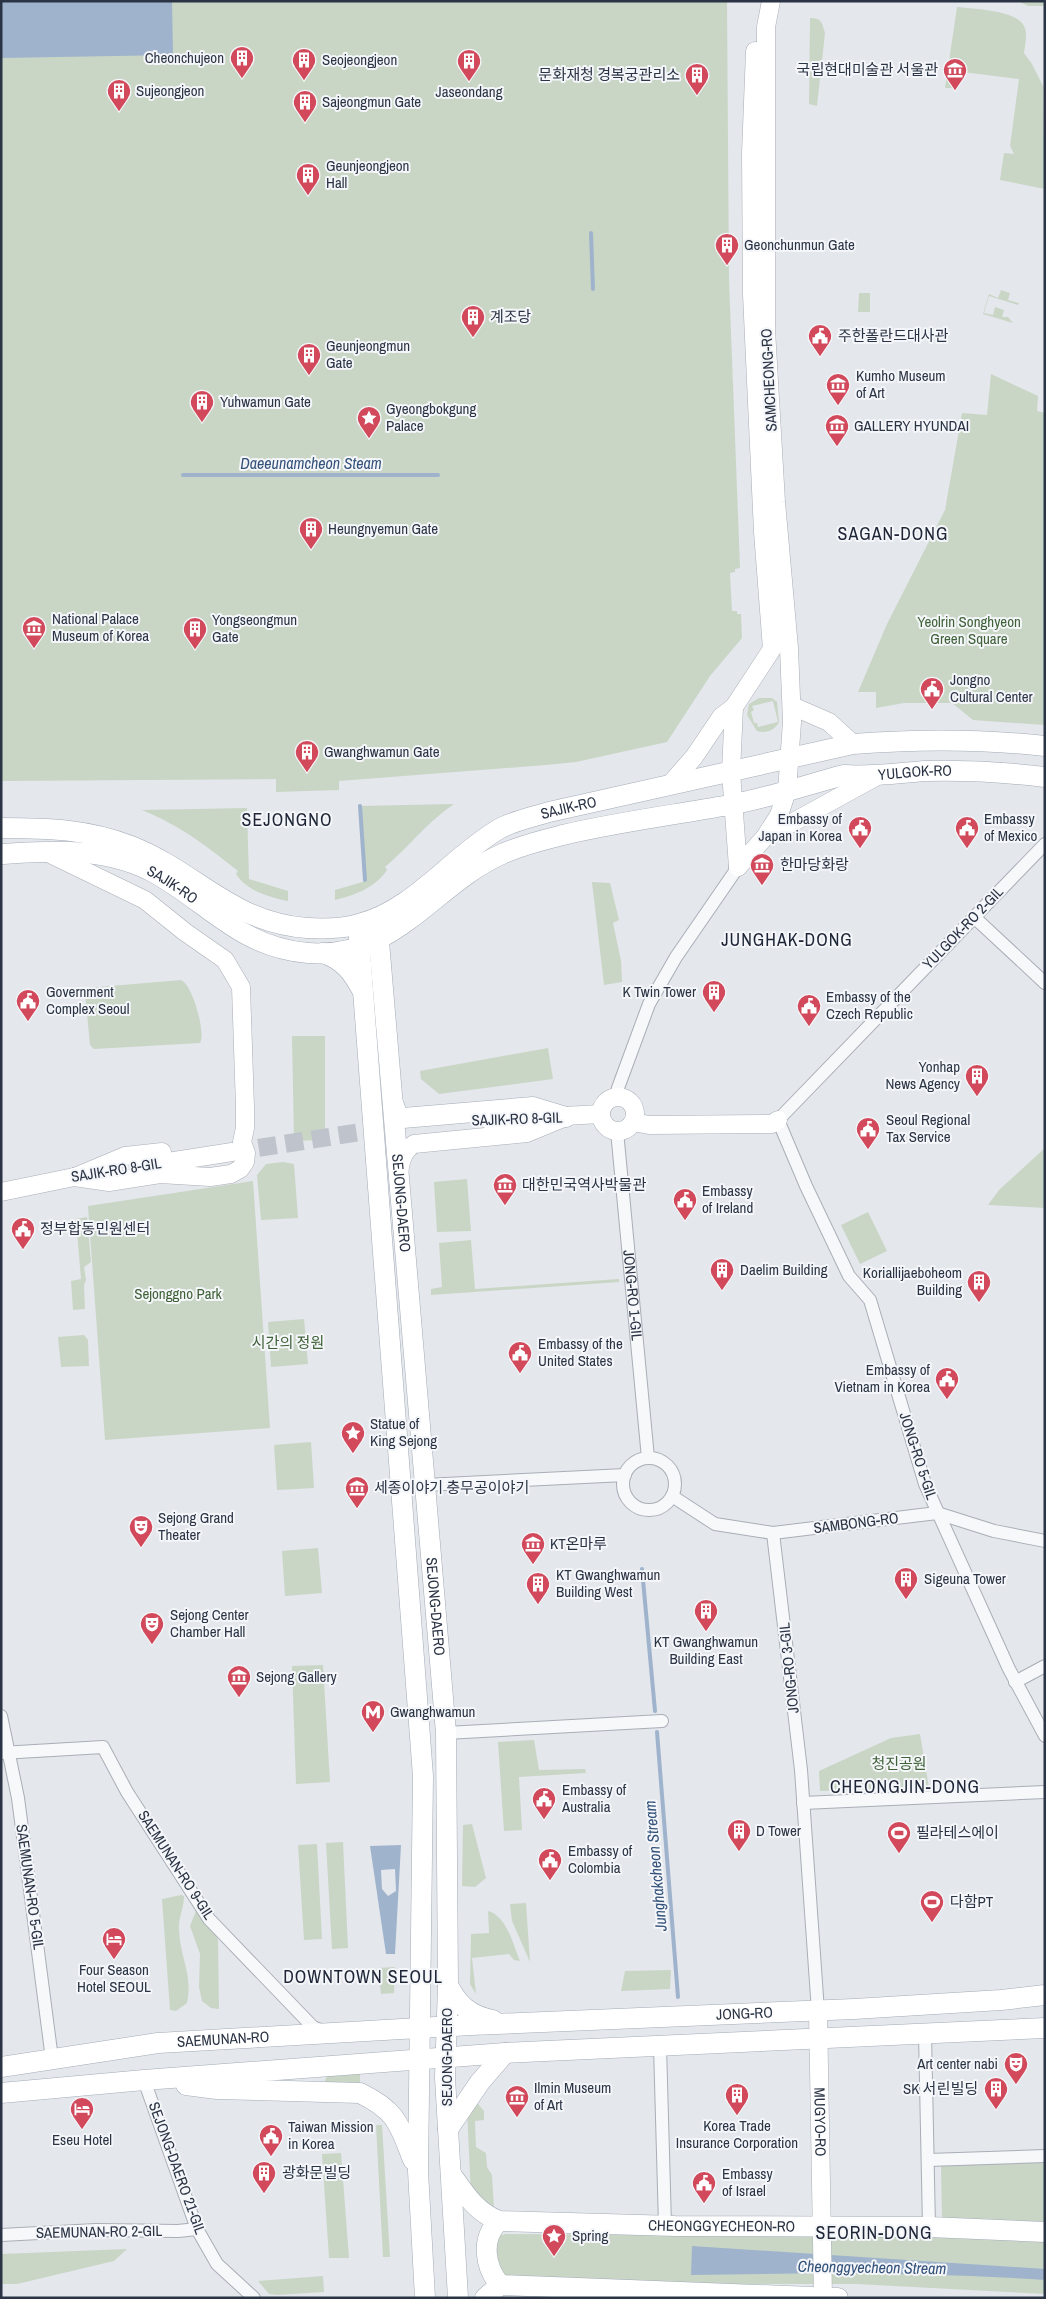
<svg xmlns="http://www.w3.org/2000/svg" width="1046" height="2299" font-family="'Archivo Narrow','Noto Sans KR',sans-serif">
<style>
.green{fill:#c9d6c5;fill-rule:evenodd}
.water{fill:#9fb4cc;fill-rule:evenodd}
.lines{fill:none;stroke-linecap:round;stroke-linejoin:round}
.stream{stroke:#9fb4cc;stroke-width:4}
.secondary-tunnel{stroke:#bfc3cb;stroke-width:18;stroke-dasharray:18 9;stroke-linecap:butt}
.street-casing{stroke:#a9aeb7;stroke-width:14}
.secondary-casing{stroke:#a9aeb7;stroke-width:19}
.primary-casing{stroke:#a3abb8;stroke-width:21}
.street{stroke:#f7f8fa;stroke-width:12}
.secondary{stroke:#fff;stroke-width:18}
.primary{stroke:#fff;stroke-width:20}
.labels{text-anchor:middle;stroke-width:4;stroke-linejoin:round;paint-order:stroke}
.poi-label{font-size:15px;fill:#2b3445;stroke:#f4f6f9;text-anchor:start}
.street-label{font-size:15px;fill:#2b3445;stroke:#f4f6f9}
.park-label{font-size:15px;fill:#3f6138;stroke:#f4f6f9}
.water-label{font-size:16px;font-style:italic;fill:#34527a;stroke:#f4f6f9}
.quarter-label{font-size:18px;letter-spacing:1px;fill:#1d2536;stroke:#f4f6f9}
</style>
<rect width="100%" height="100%" fill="#e4e7ec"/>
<path class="green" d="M1,1H727L729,280L740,568L735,569V572L730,573L732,611H737V614H741L742,638L710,676L667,742L576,762L546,765L339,781V790L276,792V779L1,781Z
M1018,1H1045V6H1028Z
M957,7C974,9 1016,10 1024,26C1028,34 1025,44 1024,53L1032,64L1043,86L1045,189L1000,180L1004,153L1014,154L1010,146L1019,79L955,71L952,88H945Z
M810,18C822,18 822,23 825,33L817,106L809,104Z
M1001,290L1010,293L1008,300L1019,303L1018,305L989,296L984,313L993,315L995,307L1004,310L1002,317H1008L1013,323L983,314L989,294L998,298Z
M859,293H870V312H858Z
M991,374L1038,396L1037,411L1045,413V725L973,720L952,703H904L876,708V692H858L887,624L945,510L962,413L987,415Z
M759,698H772L777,702L779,722C775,730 766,734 757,731L747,715L749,704ZM773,701L778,722L758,727L757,723H754L751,712L754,710L752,706Z
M454,804C427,822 409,847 385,867L387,870C375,888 355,895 335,900V890L366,881L361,806Z
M247,808L249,879L288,891V901C269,897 247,891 236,874L238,871C205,845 181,826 142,810Z
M592,882L610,883L619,920L613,923L621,961L622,982L604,985Z
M181,980C193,985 206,1034 200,1043L94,1049L90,1045L85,992L87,988Z
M292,1036H325V1140L294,1141Z
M548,1048L553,1079L439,1094L421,1079L420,1071Z
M1045,1148V1208L988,1205L999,1190Z
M283,1162L294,1164L298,1218L261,1220L257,1175L266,1164Z
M467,1179L471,1231L437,1232L434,1182Z
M253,1181L270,1428L105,1440L88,1206Z
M868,1212L887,1251L860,1264L841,1225Z
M87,1217L91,1262L84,1267L86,1280L84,1285L85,1309L73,1310L71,1281L81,1279L76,1219Z
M471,1240L475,1289L619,1279V1282L431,1295V1289L442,1287L439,1243Z
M304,1319L308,1364L271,1367L268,1322Z
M84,1335L88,1340L89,1366L61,1367L58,1337Z
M311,1442L314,1488L277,1490L274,1445Z
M318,1548L322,1593L285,1596L282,1551Z
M323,1665L330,1782L296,1784L292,1666Z
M920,1734L929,1788L820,1791L819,1771L891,1738Z
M534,1740L539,1770L585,1769L586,1773L519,1777L522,1830L504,1831L498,1742Z
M472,1824L486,1878L475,1887L462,1886L463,1825Z
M343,1842L348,1948L332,1949L326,1843Z
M317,1844L322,1939L304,1940L298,1845Z
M181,1895L184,1896C184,1908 178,1919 179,1930C180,1958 193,1974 187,2003L176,2011L170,2010L162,1899Z
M199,1903L209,1919L218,1940L219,2009L211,2008L202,2001L199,1987L200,1954L190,1926Z
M526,1903L530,1962L512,1921L510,1904Z
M488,1911C507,1916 513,1945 520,1961L514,1960L509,1954L472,1958L476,1994L470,1984L471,1934L489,1933Z
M395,1967L394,1993L381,1994L378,1968Z
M671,1970L670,1989L621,1991L625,1971Z
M360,2070V2087L326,2083L325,2081L327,2075Z
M478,2104L484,2111V2120L475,2121L476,2147L486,2153L487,2167L492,2175L494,2209L471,2195L467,2110L471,2105Z
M376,2125H382L390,2257H383Z
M341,2153L349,2258H329L322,2154Z
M1045,2161V2223L942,2219L941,2166Z
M506,2234L971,2237L1045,2240V2294L856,2284H647L503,2279L492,2245L498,2236Z
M127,2249L114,2261L17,2284H1V2254Z
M323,2276L324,2292L277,2295L269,2294L258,2281Z"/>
<path class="water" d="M1,1H172L173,55L1,58Z
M401,1845L395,1954H386L370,1846ZM395,1869L396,1891L388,1896L382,1889L381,1870Z
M692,2246L1045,2269V2280C927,2272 809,2273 691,2275Z"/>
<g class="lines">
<path class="stream" d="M591,233L593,289
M183,475H438
M360,806L365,880
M642,1569L655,1711
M657,1732L678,1997"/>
<path class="secondary-tunnel" d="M232,1152L387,1128"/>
<g class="street-casing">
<g id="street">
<path d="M1045,844L778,1120L806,1186L849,1276L870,1300L925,1484L1009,1669L1045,1736"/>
<path d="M974,917L1045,983"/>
<path d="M617,1097L618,1088L649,1004L676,957L738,867"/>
<path id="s1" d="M617,1131L648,1458"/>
<circle cx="649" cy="1484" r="26"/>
<path d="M425,1485L625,1475"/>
<path d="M672,1496L715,1524L773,1533L937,1513L994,1531L1045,1541"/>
<path d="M773,1533L801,1770L818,2011"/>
<path d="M1015,1682L1045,1666"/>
<path d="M1,1716L18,1798L52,2059"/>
<path d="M446,1733L662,1721"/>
<path d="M1,1753L103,1747L127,1792L209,1919L313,2027L326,2032"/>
<path d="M803,1803L1045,1792"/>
<path d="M925,2034L929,2227"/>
<path d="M660,2046L665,2225"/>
<path d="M144,2080L197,2229L217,2264L254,2298"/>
<path d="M928,2160L1045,2156"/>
<path d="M1,2235L96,2230L178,2231L197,2229"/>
</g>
</g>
<g class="secondary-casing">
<g id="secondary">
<path d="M792,706L829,722L853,744"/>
<path d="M734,707L731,772L738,867"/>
<path d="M672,782L694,757L721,717L734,707L772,649L763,532L752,294L751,153L755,51"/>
<path d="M768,836L879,775"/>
<path d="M46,852L145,900L185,932L225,960L241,987L245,1107V1128L242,1142L246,1153L245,1162L240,1169L231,1174L210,1177L160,1174L109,1182L74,1177"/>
<path d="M738,867L765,837L779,815L787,791L792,722L789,648L776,502L766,330V27L771,1"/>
<circle cx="618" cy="1114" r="17"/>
<path d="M489,1120L601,1114"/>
<path d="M633,1122L649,1125L772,1124L778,1120"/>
<path d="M142,1166L232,1152"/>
<path d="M399,1172C401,1160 403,1151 414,1144L527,1133L566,1117"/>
<path d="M75,1177L125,1156L162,1152"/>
<path d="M1,1192L84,1175"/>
<path id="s2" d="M818,2011L823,2298"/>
</g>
</g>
<g class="primary-casing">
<g id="primary">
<path id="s3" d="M1,828C47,828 88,829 131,846C197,872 230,922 307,928C324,929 342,929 359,924C414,910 451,857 499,829C513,821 533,817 549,812L853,744C917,739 982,739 1045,746"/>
<path id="s4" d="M1,854C52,851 102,847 149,870C207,900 237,947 308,953C395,960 434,884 502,854C522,845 543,840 563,835C618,822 674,815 729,805C768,798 806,785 844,775C871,777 898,773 925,771C966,770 1004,772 1045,777"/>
<path id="s5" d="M377,918L446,1733L448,1985L445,2078L458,2298"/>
<path d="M358,925L423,1776L418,2171L425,2298"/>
<path d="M323,953C344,960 353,973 363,992"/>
<path d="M393,1103L398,1116L403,1118L533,1107L566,1117"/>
<path d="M448,1985C458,2005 470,2016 493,2020"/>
<path id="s6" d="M1,2067L158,2043L471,2025L854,2009L1001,2000L1045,1995"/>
<path d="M186,2085L217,2089L360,2093C397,2111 399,2124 413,2160"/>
<path d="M1,2093L144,2080L505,2053L1045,2028"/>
<path d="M448,2129L480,2082L505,2053"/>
<path id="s7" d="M451,2174C465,2194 476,2212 499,2221L675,2226L929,2227L1045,2232"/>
<path d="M499,2221C480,2239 485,2267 500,2285"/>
<path d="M485,2298L500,2285L838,2298"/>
</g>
</g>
<use href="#street" class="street"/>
<use href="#secondary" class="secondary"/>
<use href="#primary" class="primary"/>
</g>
<defs>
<g id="building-pin" transform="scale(1.25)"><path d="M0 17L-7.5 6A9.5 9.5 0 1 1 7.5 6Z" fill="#d1495b" stroke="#f4f6f9"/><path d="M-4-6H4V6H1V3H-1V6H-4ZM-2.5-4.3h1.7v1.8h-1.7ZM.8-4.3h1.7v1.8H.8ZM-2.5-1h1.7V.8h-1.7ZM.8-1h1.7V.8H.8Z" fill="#fff"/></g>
<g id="museum-pin" transform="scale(1.25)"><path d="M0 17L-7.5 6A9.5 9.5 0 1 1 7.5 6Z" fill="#d1495b" stroke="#f4f6f9"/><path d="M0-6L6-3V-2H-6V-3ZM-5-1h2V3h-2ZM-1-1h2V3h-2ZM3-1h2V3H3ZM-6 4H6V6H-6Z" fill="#fff"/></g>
<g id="civic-pin" transform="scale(1.25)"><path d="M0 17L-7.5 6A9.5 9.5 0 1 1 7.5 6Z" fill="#d1495b" stroke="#f4f6f9"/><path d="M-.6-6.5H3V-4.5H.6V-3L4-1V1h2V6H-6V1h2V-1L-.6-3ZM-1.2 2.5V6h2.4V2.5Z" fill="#fff"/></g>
<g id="sight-pin" transform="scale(1.25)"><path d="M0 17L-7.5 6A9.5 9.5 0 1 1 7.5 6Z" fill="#d1495b" stroke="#f4f6f9"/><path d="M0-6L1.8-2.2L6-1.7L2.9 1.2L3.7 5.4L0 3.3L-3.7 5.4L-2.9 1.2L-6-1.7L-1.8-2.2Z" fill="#fff"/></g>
<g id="theatre-pin" transform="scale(1.25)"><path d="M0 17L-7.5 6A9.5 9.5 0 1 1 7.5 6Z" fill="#d1495b" stroke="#f4f6f9"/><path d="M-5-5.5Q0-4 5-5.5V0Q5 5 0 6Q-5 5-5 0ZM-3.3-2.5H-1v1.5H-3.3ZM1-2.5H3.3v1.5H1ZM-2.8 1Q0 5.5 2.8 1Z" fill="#fff"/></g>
<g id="metro-pin" transform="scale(1.25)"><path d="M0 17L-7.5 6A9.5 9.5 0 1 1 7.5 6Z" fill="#d1495b" stroke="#f4f6f9"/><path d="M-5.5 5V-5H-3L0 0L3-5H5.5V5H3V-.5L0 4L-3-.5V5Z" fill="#fff"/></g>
<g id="stadium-pin" transform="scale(1.25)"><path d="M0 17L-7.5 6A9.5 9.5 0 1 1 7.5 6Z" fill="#d1495b" stroke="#f4f6f9"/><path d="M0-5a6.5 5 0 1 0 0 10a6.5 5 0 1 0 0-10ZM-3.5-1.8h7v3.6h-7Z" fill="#fff"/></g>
<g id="hotel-pin" transform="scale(1.25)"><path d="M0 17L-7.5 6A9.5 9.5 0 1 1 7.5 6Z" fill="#d1495b" stroke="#f4f6f9"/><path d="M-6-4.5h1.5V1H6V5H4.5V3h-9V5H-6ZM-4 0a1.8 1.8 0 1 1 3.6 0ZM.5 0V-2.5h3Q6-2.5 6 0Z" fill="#fff"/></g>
</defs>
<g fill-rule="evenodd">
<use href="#building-pin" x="242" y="58"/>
<use href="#building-pin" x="304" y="60"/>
<use href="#building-pin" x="469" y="61"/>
<use href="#museum-pin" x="955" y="70"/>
<use href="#building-pin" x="697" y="75"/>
<use href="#building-pin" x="119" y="91"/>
<use href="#building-pin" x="305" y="102"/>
<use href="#building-pin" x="308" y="175"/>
<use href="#building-pin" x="727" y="245"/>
<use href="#building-pin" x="473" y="317"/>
<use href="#civic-pin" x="820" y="336"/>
<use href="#building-pin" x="309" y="355"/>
<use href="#museum-pin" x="838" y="385"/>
<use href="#building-pin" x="202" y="402"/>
<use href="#sight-pin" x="369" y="418"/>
<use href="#museum-pin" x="837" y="426"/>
<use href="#building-pin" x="311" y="529"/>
<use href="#museum-pin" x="34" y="628"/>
<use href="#building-pin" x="195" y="629"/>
<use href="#civic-pin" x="932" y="689"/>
<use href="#building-pin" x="307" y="752"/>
<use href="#civic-pin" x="860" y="828"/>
<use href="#civic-pin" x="967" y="828"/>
<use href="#museum-pin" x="762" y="865"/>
<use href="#building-pin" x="714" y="992"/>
<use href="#civic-pin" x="28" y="1001"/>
<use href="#civic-pin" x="809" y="1006"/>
<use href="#building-pin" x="977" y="1076"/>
<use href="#civic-pin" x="868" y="1129"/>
<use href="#museum-pin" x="505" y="1185"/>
<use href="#civic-pin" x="685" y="1200"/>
<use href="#civic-pin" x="23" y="1229"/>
<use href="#building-pin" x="722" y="1270"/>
<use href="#building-pin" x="979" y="1282"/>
<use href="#civic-pin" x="520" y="1353"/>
<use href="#civic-pin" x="947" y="1379"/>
<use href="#sight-pin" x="353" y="1433"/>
<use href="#museum-pin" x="357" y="1488"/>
<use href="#theatre-pin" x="141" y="1527"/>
<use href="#museum-pin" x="533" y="1544"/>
<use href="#building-pin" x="906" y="1579"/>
<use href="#building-pin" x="538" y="1584"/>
<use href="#building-pin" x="706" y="1611"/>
<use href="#theatre-pin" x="152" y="1624"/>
<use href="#museum-pin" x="239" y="1677"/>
<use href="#metro-pin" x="373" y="1712"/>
<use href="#civic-pin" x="544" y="1799"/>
<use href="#building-pin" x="739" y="1831"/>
<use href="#stadium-pin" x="899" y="1833"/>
<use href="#civic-pin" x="550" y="1860"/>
<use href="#stadium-pin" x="932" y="1902"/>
<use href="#hotel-pin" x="114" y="1939"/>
<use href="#theatre-pin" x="1016" y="2064"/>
<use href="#building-pin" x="996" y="2089"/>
<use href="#building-pin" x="737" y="2095"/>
<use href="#museum-pin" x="517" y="2097"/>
<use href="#hotel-pin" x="82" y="2109"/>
<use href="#civic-pin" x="271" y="2136"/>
<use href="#building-pin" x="264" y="2173"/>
<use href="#civic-pin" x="704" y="2183"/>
<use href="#sight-pin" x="554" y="2236"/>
</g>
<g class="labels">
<g class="poi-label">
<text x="224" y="63" text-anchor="end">Cheonchujeon</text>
<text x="322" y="65">Seojeongjeon</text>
<text x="938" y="75" text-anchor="end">국립현대미술관 서울관</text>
<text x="680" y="80" text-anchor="end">문화재청 경복궁관리소</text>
<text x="136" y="96">Sujeongjeon</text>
<text x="469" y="97" text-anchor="middle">Jaseondang</text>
<text x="322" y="107">Sajeongmun Gate</text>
<text x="326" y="171">Geunjeongjeon<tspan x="326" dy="17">Hall</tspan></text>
<text x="744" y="250">Geonchunmun Gate</text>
<text x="490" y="322">계조당</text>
<text x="838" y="341">주한폴란드대사관</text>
<text x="326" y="351">Geunjeongmun<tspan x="326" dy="17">Gate</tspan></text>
<text x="856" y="381">Kumho Museum<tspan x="856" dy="17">of Art</tspan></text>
<text x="220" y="407">Yuhwamun Gate</text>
<text x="386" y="414">Gyeongbokgung<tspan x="386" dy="17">Palace</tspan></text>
<text x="854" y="431">GALLERY HYUNDAI</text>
<text x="328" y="534">Heungnyemun Gate</text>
<text x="52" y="624">National Palace<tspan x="52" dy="17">Museum of Korea</tspan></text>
<text x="212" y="625">Yongseongmun<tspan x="212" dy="17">Gate</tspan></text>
<text x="950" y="685">Jongno<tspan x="950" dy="17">Cultural Center</tspan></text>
<text x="324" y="757">Gwanghwamun Gate</text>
<text x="842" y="824" text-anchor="end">Embassy of<tspan x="842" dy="17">Japan in Korea</tspan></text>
<text x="984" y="824">Embassy<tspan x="984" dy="17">of Mexico</tspan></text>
<text x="780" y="870">한마당화랑</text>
<text x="46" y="997">Government<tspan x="46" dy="17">Complex Seoul</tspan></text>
<text x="696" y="997" text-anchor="end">K Twin Tower</text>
<text x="826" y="1002">Embassy of the<tspan x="826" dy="17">Czech Republic</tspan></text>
<text x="960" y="1072" text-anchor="end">Yonhap<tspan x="960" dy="17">News Agency</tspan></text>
<text x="886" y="1125">Seoul Regional<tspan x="886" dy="17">Tax Service</tspan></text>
<text x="522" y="1190">대한민국역사박물관</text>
<text x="702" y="1196">Embassy<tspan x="702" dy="17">of Ireland</tspan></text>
<text x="40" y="1234">정부합동민원센터</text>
<text x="740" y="1275">Daelim Building</text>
<text x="962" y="1278" text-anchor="end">Koriallijaeboheom<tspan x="962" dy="17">Building</tspan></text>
<text x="538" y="1349">Embassy of the<tspan x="538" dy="17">United States</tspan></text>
<text x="930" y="1375" text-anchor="end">Embassy of<tspan x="930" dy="17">Vietnam in Korea</tspan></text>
<text x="370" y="1429">Statue of<tspan x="370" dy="17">King Sejong</tspan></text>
<text x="374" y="1493">세종이야기 충무공이야기</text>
<text x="158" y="1523">Sejong Grand<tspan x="158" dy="17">Theater</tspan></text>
<text x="550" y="1549">KT온마루</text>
<text x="556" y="1580">KT Gwanghwamun<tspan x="556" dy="17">Building West</tspan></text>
<text x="924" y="1584">Sigeuna Tower</text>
<text x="170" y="1620">Sejong Center<tspan x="170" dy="17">Chamber Hall</tspan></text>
<text x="706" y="1647" text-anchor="middle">KT Gwanghwamun<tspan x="706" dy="17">Building East</tspan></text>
<text x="256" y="1682">Sejong Gallery</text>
<text x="390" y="1717">Gwanghwamun</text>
<text x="562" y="1795">Embassy of<tspan x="562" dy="17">Australia</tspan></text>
<text x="756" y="1836">D Tower</text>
<text x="916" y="1838">필라테스에이</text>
<text x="568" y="1856">Embassy of<tspan x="568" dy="17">Colombia</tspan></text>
<text x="950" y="1907">다함PT</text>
<text x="114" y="1975" text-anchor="middle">Four Season<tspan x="114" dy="17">Hotel SEOUL</tspan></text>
<text x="998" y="2069" text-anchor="end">Art center nabi</text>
<text x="534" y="2093">Ilmin Museum<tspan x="534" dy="17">of Art</tspan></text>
<text x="978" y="2094" text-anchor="end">SK 서린빌딩</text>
<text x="737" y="2131" text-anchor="middle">Korea Trade<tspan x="737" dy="17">Insurance Corporation</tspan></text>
<text x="288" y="2132">Taiwan Mission<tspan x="288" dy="17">in Korea</tspan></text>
<text x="82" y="2145" text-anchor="middle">Eseu Hotel</text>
<text x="282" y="2178">광화문빌딩</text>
<text x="722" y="2179">Embassy<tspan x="722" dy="17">of Israel</tspan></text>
<text x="572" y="2241">Spring</text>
</g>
<g class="street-label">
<text transform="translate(769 380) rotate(-93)" y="5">SAMCHEONG-RO</text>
<text dy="5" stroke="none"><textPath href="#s4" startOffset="978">YULGOK-RO</textPath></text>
<text dy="5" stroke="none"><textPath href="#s3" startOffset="624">SAJIK-RO</textPath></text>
<text dy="5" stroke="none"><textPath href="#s4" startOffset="178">SAJIK-RO</textPath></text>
<text transform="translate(963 928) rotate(-46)" y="5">YULGOK-RO 2-GIL</text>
<text transform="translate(517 1119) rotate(-2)" y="5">SAJIK-RO 8-GIL</text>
<text transform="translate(116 1170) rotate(-9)" y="5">SAJIK-RO 8-GIL</text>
<text dy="5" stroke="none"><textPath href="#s5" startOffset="286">SEJONG-DAERO</textPath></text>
<text dy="5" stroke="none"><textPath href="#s1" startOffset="165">JONG-RO 1-GIL</textPath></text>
<text transform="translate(918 1456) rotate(72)" y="5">JONG-RO 5-GIL</text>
<text transform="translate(856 1523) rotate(-7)" y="5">SAMBONG-RO</text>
<text dy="5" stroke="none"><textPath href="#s5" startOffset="691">SEJONG-DAERO</textPath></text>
<text transform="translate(789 1668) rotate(-96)" y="5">JONG-RO 3-GIL</text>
<text transform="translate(176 1865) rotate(57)" y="5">SAEMUNAN-RO 9-GIL</text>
<text transform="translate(30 1887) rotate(82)" y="5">SAEMUNAN-RO 5-GIL</text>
<text dy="5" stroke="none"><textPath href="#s6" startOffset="746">JONG-RO</textPath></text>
<text dy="5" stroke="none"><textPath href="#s6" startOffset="224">SAEMUNAN-RO</textPath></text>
<text transform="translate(447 2057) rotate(-90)" y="5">SEJONG-DAERO</text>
<text dy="5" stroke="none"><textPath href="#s2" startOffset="111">MUGYO-RO</textPath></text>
<text transform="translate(177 2168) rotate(70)" y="5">SEJONG-DAERO 21-GIL</text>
<text dy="5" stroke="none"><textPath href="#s7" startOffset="291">CHEONGGYECHEON-RO</textPath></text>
<text transform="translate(99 2232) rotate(-1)" y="5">SAEMUNAN-RO 2-GIL</text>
</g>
<g class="park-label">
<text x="969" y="627">Yeolrin Songhyeon<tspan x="969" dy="17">Green Square</tspan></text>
<text x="178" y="1299">Sejonggno Park</text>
<text x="288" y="1348">시간의 정원</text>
<text x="899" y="1769">청진공원</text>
</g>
<g class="water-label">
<text x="311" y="469">Daeeunamcheon Steam</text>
<text transform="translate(655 1866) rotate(-95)" y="6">Junghakcheon Stream</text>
<text transform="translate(872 2267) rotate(1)" y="6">Cheonggyecheon Stream</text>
</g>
<g class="quarter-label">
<text x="893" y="540">SAGAN-DONG</text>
<text x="287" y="826">SEJONGNO</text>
<text x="787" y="946">JUNGHAK-DONG</text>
<text x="905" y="1793">CHEONGJIN-DONG</text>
<text x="363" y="1983">DOWNTOWN SEOUL</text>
<text x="874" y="2239">SEORIN-DONG</text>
</g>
</g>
<rect width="1046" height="2299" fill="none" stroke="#2b3445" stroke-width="5"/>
</svg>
